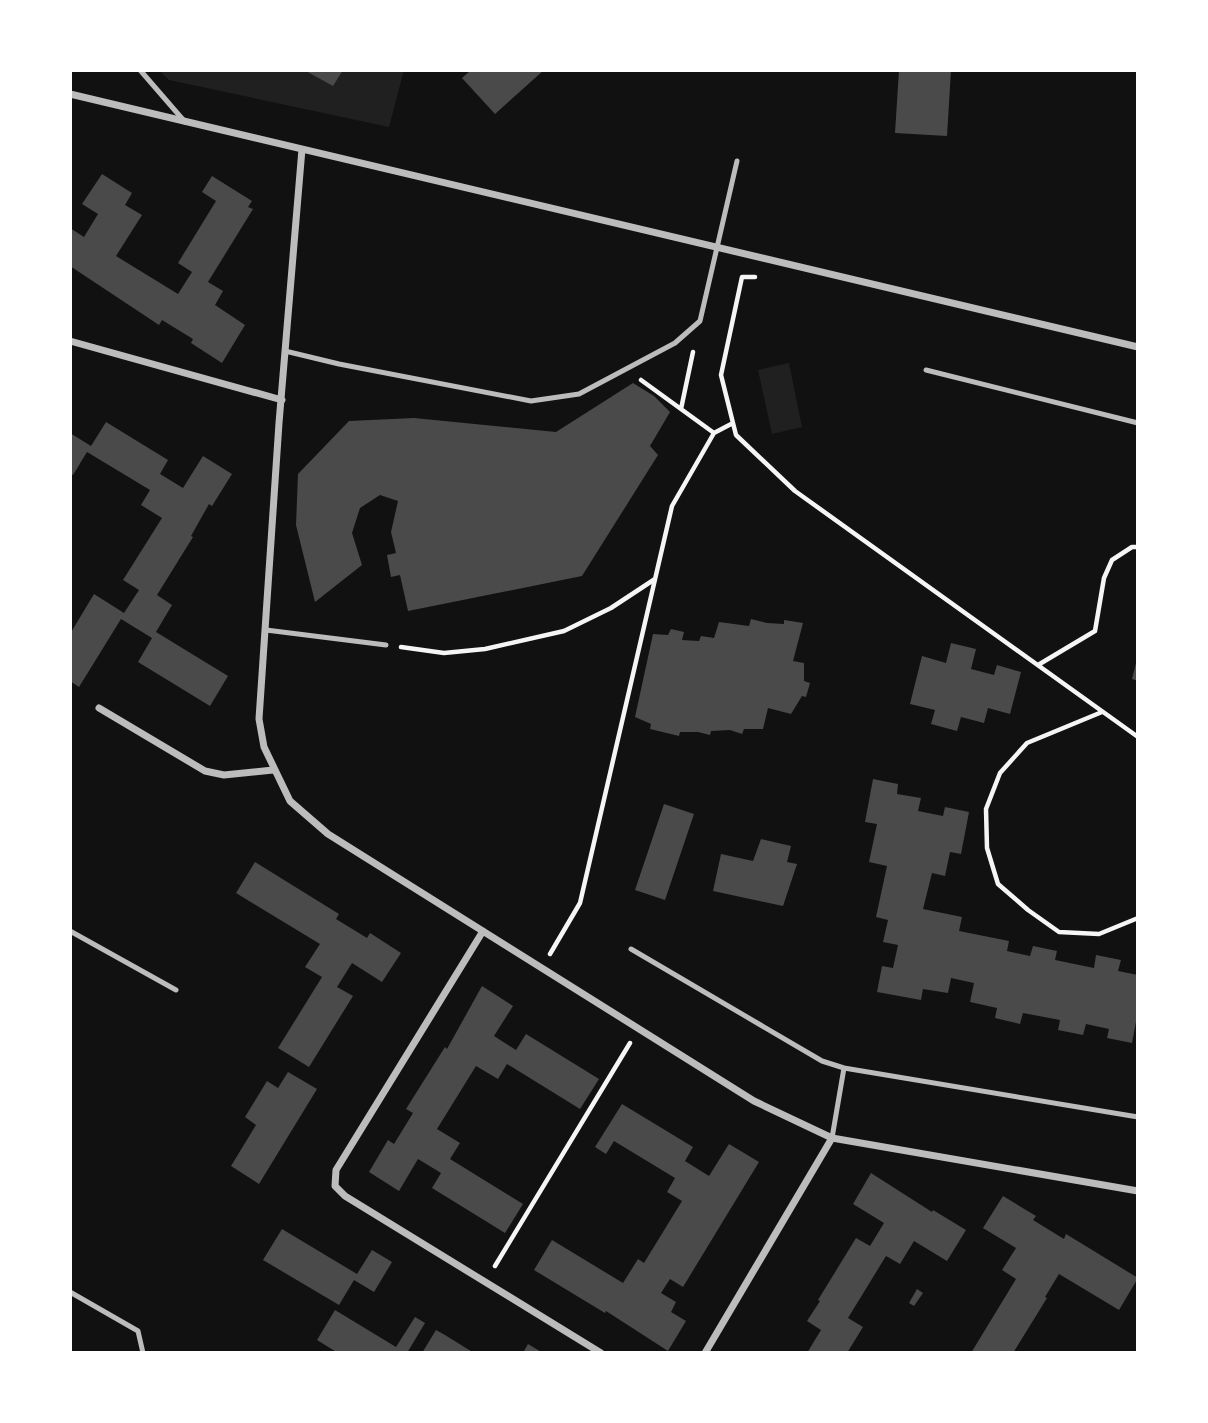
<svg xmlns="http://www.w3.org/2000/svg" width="1208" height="1423" font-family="'Space Grotesk',sans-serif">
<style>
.green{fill:#202020}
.building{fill:#4a4a4a}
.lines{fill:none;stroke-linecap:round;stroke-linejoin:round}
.path{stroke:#f5f5f5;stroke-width:4.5}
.service{stroke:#bcbcbc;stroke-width:5}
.minor{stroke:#bcbcbc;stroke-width:7}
</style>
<rect width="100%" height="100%" fill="#111"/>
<path class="green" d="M159,70H404L389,127L169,80Z
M789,363L802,427L772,434L758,370Z"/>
<path class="building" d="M304,70H343L333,86Z
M471,70H544L495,114L462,78Z
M899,70H951L947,136L895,133Z
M102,174L132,193L125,205L142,215L116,256L178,294L192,272L178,263L216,201L202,192L212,176L252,201L248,207L253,209L208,282L223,291L215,305L245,325L222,363L191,343L193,339L162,320L159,325L70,266V228L84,237L98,214L82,204Z
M633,383L654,396L670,412L650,446L658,455L582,576L408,611L400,575L391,577L387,555L396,553L391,532L398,501L380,495L360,508L352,533L362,565L315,602L296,525L298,474L349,421L414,418L556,432Z
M106,422L168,460L160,474L183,488L203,456L232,474L212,506L209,504L191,536L193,537L157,595L172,605L156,632L228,676L210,706L138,662L152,638L121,619L79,687L70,681V634L94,594L124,613L139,590L123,580L162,518L141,505L150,490L87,452L73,475L70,473V433L91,446Z
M751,619L767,623L784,624V620L803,623L793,661L804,663V681L810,683L806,697L802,696L791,714L768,708L763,729H744L742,734L730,730L711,731L710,735L698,732H680L679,736L650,729L651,724L635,717L653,634L668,635L671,629L684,632L682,640L699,641L701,636L714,638L719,622L749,626Z
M951,643L976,649L971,669L994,675L997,665L1021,672L1010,714L988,708L984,723L961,717L957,731L931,724L935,710L910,704L922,656L946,663Z
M1137,659H1138V681L1132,679Z
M873,779L898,784L897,794L921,798L918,811L943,816L945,807L969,812L961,854L950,852L945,876L932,873L923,909L962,917L959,931L1009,941L1007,951L1030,956L1033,946L1057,951L1055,960L1094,968L1096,955L1121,960L1118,971L1138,975V1011L1132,1043L1107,1038L1109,1029L1086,1024L1083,1035L1058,1030L1060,1020L1023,1013L1020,1024L995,1018L997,1008L970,1002L974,983L951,978L948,993L923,989L921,1000L877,992L882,966L893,968L898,945L883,942L888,920L876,917L887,866L869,862L877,824L865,822Z
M664,804L694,814L665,900L635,890Z
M761,839L791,846L787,862L797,864L783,906L713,891L721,854L753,861Z
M255,862L339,914L336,919L367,938L370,933L401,953L382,982L352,963L337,987L353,996L309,1067L278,1048L322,977L305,967L320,944L236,893Z
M482,986L513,1006L494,1036L516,1050L526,1034L599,1079L580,1109L507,1064L498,1079L476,1066L437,1129L460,1143L450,1159L523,1204L505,1233L432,1188L441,1173L418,1159L399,1191L369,1172L388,1140L394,1144L413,1113L406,1109L445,1047L447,1049Z
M288,1072L317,1089L259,1184L231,1166L256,1125L245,1117L267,1081L278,1088Z
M622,1104L693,1147L685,1161L709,1176L729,1144L759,1162L683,1287L670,1279L661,1293L676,1302L671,1312L686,1321L668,1351L606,1311L605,1313L534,1270L552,1240L623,1283L638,1259L644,1263L682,1201L667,1192L675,1178L614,1141L606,1154L595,1147Z
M871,1173L932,1212L933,1210L966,1230L947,1261L914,1241L900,1264L886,1256L848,1318L863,1327L847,1353H807L821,1330L807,1321L820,1301L818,1300L856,1238L870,1246L884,1223L853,1204Z
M1003,1196L1036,1216L1033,1220L1064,1239L1066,1234L1138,1278L1119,1310L1059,1274L1045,1297L1047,1298L1013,1353H971L1016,1279L1002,1270L1016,1248L983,1228Z
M282,1229L357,1274L372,1250L392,1262L374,1292L354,1280L339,1305L263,1260Z
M917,1289L923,1293L914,1306L909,1303Z
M335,1310L396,1347L415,1317L425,1323L407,1353H338L317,1340Z
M436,1330L445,1335L474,1353H422Z
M528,1344L538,1350L542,1353H523Z"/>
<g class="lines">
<path class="path" d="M755,277H742L721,375L736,435L795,491L1138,737
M641,380L714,433
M681,409L693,352
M401,647L444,653L485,649L564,631L611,608L655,579
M1038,665L1095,631L1104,578L1112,560L1132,547H1138
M1102,712L1027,743L1000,773L986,809L987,848L998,884L1028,910L1059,932L1099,934L1138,918
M550,954L580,903L672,506L714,433L733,423
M495,1266L630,1043"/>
<path class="service" d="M140,70L185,122
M285,351L339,364L531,401L579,394L675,343L700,321L737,161
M926,370L1138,423
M266,630L386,645
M70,931L176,990
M631,949L822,1061L844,1068
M832,1138L844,1068L1138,1117
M70,1292L138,1331L143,1353"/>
<path class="minor" d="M70,94L1138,347
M302,149L279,423L259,719L264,747L290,801L328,834L754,1101L832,1138L1138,1191
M70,341L282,400
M99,708L205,771L224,775L273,770
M483,931L336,1170L335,1186L345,1196L601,1353
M705,1353L832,1138"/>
</g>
<rect width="1208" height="1423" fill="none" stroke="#ffffff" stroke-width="144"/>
</svg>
